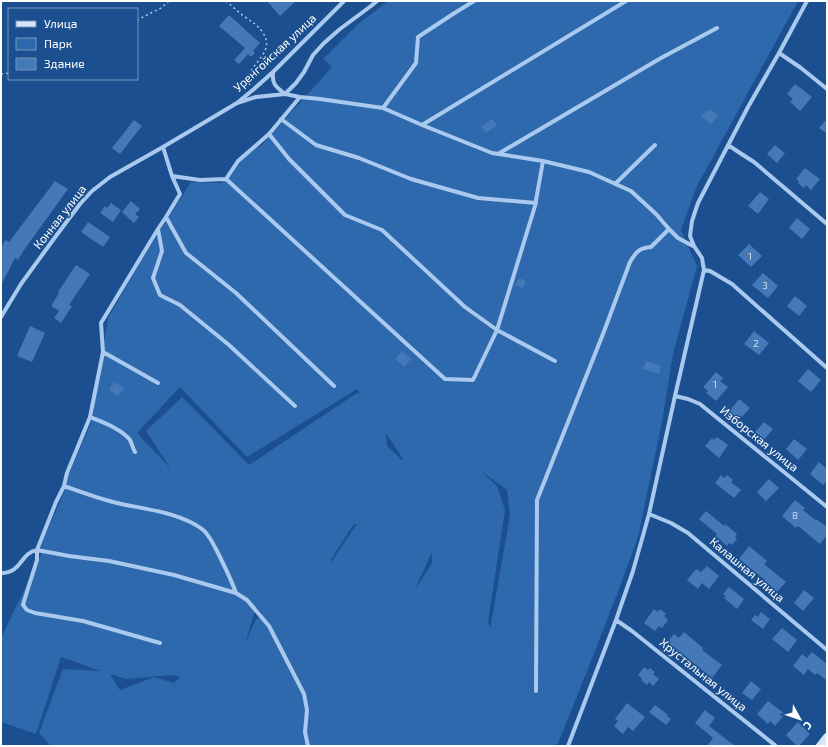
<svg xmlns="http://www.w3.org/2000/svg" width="828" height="747" font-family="'Exo 2',sans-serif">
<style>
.green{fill:#2e69ad;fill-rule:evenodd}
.building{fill:#4478b7}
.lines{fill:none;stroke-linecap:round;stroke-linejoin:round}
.path{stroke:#a9c9ee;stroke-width:1.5;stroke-dasharray:2 3;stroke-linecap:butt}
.street{stroke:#a9c9ee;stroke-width:4}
.secondary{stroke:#d6e6fa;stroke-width:8}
.labels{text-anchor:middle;stroke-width:3;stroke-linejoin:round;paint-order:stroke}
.number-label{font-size:10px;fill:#d0dded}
.street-label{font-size:12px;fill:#fff;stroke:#1b4f8f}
</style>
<rect width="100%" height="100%" fill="#1b4f8f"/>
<path class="green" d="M388,1H798L697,186L681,230L697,266L673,354L662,422L638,537L616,597L590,664L557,746H51L39,733L63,669L101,671L61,657L36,734L1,722V638L41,555V547L44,538L65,490L69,474L92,420L108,318L138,266L191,182L222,183L239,158L262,145L285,119L332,67L323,59L357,25ZM180,387L247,457L357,389L360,394L357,393L249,465L182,397L146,431L171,469L137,433ZM386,433L403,459L402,460L387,446ZM481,471L507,490L510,515L491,624L490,628L488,622L505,510L497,486ZM357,524L332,561H330L353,525ZM432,552V563L416,588L415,589ZM256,607L262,614L255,621L245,644ZM110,674L126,679L172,675L180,677L174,683L154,677L120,690Z"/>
<path class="building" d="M267,1H296L280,16Z
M229,15L260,43L253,51L255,53L251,57L248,54L239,64L234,60L245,48L219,26Z
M795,84L812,97L800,111L790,102L793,99L787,94Z
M710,109L718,116L711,124L701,116L707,110L708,111Z
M492,119L497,125L486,133L481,127Z
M827,119V134L819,128Z
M134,120L142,126L120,154L112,148Z
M775,145L785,153L777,163L767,154Z
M805,168L820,179L811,190L806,185L804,188L798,183L799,181L796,179Z
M55,181L68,189L24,250L18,260L15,258L1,285V249L5,240L9,242Z
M760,192L769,199L758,214L748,206Z
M131,201L140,209L135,214L139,217L134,223L122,212Z
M111,203L121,210L113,222L100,213L105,206L107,208Z
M797,218L810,229L802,239L789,228Z
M88,222L110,237L103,247L81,232Z
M749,244L762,256L751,267L738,255Z
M76,265L90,274L69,305L72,306L61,323L54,318L59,311L51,306L59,293L58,292Z
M763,273L778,286L768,298L752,285Z
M519,278L526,281L523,288L515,285Z
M795,296L807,306L799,316L787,306Z
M30,326L45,333L32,362L17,356Z
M754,331L769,343L759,355L744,344Z
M402,351L411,359L404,367L395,359Z
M646,361L661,366L659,374L643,369Z
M808,369L821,380L811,392L798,381Z
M716,372L723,378L720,381L728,387L716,401L706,393L708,391L703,387Z
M114,382L124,388L118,396L109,390Z
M739,399L750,408L739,420L729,412Z
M764,422L773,429L763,441L754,433Z
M717,437L728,445L719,458L705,446L712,438L714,440Z
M794,439L807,449L798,460L786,449Z
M819,462L827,469V481L823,485L810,474Z
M721,475L724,478L727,475L733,480L731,482L741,490L734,498L715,483Z
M769,479L779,488L766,501L757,492Z
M795,500L805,508L803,510L815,520L816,519L827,527V535L820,544L798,526L796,528L782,516Z
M706,511L724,526L725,524L737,534L735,537L737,539L732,545L729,543L727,546L716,536L717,534L699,519Z
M749,546L767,561L764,564L786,582L777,592L764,581L765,580L739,559Z
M707,566L719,576L709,589L702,583L698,589L687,580L696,569L701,572Z
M729,587L744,599L737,609L724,598L726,596L723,594Z
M804,590L814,598L803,611L794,603Z
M654,609L658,612L660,609L666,614L664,616L668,620L662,628L659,626L655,631L644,623Z
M761,612L770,619L763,629L751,620L755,615L758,617Z
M782,628L797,640L788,652L772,639Z
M684,632L703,648L702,650L722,665L712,678L675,648L670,653L663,647L674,634L679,638Z
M812,652L827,664V681L817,673L815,675L808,669L804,675L793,666L802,654L807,658Z
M644,667L648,670L650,668L655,672L653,674L659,679L653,686L649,682L647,685L641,680L642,678L638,675Z
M751,681L761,689L752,700L742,693Z
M768,701L785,714L775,726L770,721L768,724L757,714Z
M627,703L645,717L633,731L628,727L623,734L614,726L618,721L615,719Z
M655,705L668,715L667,716L671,719L666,725L649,712Z
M705,710L715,718L709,726L735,746H707L713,738L695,723Z
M798,722L810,734L799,746H797L786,735Z"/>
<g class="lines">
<path class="path" d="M226,1C232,6 238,12 245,17C252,22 258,25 263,33C278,55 240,68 250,85
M137,20L161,8L169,1
M1,74L9,73"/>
<path class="street" d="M779,53L801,68L827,89
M273,72C272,84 275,86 285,94L296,83L304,72L313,55L324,43L340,29L371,6L377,1
M237,103L256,97L285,94L300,97L320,99L383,108L422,125L492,153L543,161L589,172L631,191L656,214L669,229L678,238L693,246
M383,108L416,63L418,37L453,14L474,1
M281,119L316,145L359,158L411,179L478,198L536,203
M422,125L626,1
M728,145L740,153L754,162L827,224
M163,147L172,176L200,180L226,179L238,161L269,134L300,97
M498,154L661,58L717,28
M543,161L535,206L497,330L555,361
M172,176L180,194L166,217L186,253L236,293L334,386
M226,179L445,379L473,380L497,330L465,307L382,230L345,215L289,159L269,134
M615,184L655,145
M166,217L158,229L162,251L153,278L160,295L180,305L229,345L295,406
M158,229L101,323L103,352L158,383
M704,270L710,271L732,284L827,368
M1,317L21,284L53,240L80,204L92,191L110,177L163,147L237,103L254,89L273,72L344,1
M103,352L90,417C102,422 122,429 130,440C132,444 133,449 135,452
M675,396L688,399L700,404L827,507
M90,417L67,473L64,486C81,492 99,499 117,503C143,509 179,512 202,529C209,534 213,544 217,551C224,565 231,579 236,593
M64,486L56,502L37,550L69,556L109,561L174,575L236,593L247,600L269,626L304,694L307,710L305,732L308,746
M649,514L671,523L688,533L827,650
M1,573C22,573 20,553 37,550V560L25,598L23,605L27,610L35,613L83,621L160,643
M616,620L632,631L776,746
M536,691L537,500L603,334L630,262C636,252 639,248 651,247L669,229
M568,746L616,620L633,571L649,514L675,396L704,270L702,258L694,246L690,236L692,221L698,203L748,107L779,53L807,1"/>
<path class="secondary" d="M820,746L827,737"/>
</g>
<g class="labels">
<g class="number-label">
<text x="750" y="260">1</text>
<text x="765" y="289">3</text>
<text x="756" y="347">2</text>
<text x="715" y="388">1</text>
<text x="795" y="519">8</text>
</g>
<g class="street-label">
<text transform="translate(275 53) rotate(-43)" y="4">Уренгойская улица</text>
<text transform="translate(60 217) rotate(-52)" y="4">Конная улица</text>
<text transform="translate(759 439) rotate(39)" y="4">Изборская улица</text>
<text transform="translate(747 570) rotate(40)" y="4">Калашная улица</text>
<text transform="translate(703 675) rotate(39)" y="4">Хрустальная улица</text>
</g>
</g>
<rect width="828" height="747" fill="none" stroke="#ffffff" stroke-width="4"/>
<rect x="8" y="8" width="130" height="72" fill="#1b4f8f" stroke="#7695bc"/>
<rect x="16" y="21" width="20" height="6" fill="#d6e6fa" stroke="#7695bc"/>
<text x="44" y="28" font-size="12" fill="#ffffff">Улица</text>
<rect x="16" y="38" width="20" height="12" fill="#2e69ad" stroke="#7695bc"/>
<text x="44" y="48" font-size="12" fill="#ffffff">Парк</text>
<rect x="16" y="58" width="20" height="12" fill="#4478b7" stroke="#7695bc"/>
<text x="44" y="68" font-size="12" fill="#ffffff">Здание</text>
<g transform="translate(800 719) rotate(130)" stroke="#1b4f8f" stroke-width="3" paint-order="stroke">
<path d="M0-3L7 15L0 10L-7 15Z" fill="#ffffff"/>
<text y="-6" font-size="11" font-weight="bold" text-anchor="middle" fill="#ffffff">С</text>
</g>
</svg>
